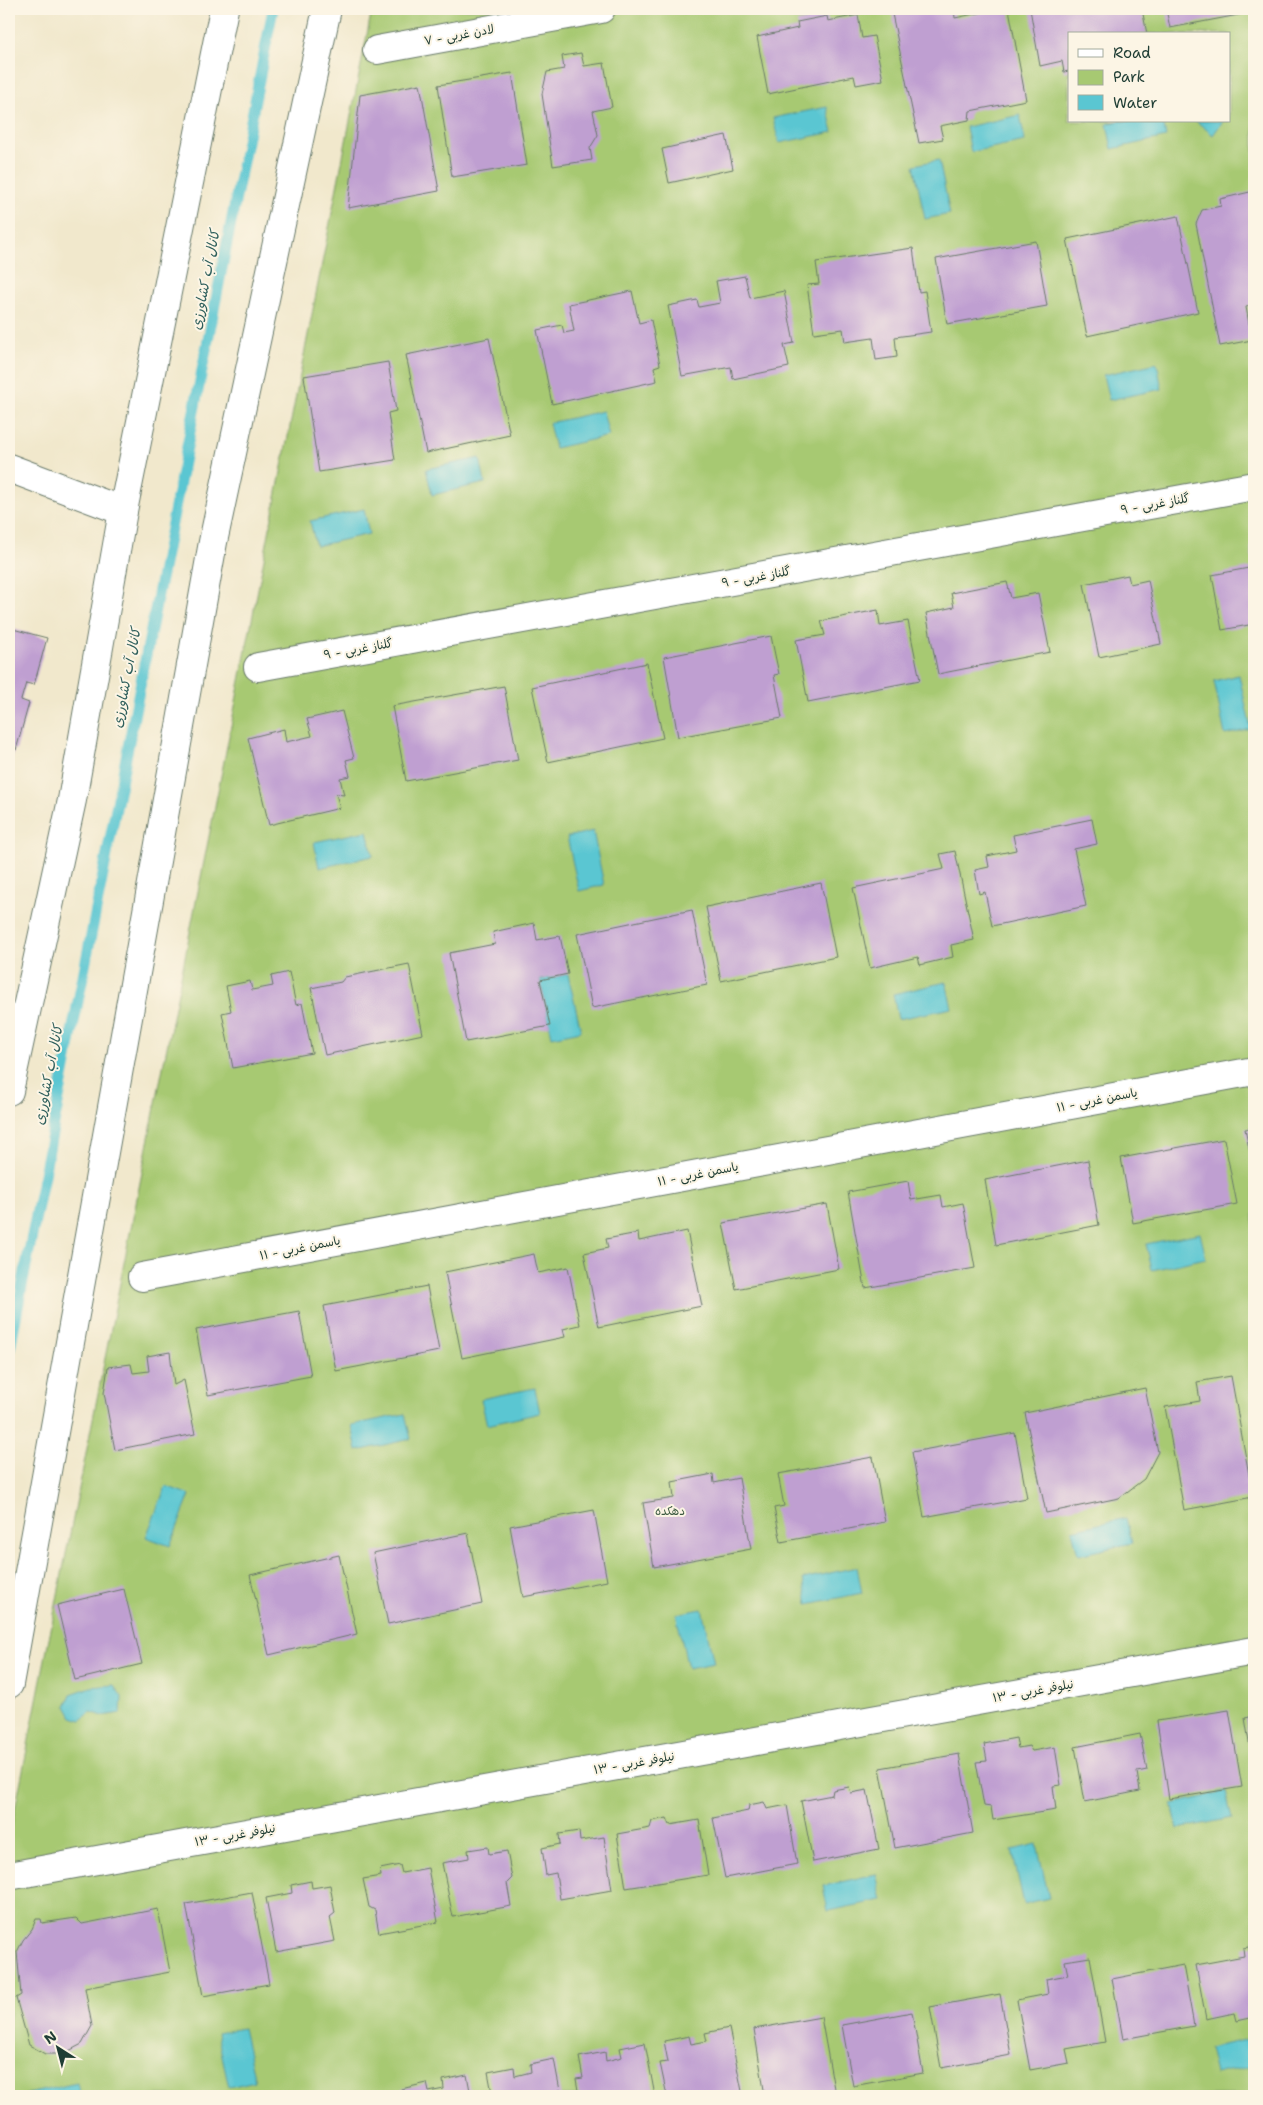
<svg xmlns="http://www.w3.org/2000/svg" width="1263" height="2105" font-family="'Shantell Sans','Playpen Sans Arabic',sans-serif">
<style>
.green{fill:#a7c972;stroke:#638353;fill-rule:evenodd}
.water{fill:#5ac6d2;stroke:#3c8283}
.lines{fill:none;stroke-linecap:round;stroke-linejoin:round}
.stream{stroke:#5ac6d2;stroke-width:11}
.building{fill:#bf9fd1}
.street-casing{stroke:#687969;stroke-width:30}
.secondary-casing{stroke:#687969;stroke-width:30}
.street{stroke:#fff;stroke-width:28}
.secondary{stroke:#fff;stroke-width:28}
.labels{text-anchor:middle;stroke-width:4;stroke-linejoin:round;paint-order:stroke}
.street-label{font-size:12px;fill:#1f3d34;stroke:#fcf5e5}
.park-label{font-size:12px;fill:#3a5940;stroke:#fcf5e5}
.water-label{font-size:14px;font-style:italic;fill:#2e5f5c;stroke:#fcf5e5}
</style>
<rect width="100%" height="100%" fill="#fcf5e5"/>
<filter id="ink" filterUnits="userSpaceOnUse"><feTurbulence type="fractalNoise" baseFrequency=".02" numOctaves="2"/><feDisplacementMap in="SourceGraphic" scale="10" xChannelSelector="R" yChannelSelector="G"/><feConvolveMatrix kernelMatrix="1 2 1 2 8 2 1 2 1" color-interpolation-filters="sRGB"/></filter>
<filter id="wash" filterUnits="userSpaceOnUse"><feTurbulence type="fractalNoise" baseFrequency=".0096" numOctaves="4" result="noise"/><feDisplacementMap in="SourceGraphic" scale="20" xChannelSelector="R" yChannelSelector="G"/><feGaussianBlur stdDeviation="1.12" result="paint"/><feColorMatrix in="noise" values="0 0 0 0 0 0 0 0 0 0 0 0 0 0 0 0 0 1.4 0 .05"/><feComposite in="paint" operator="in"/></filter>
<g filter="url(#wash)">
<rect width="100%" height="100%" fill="#f1e8cc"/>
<path class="green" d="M372,9H1254V2096H9V1840L235,706ZM1069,34H1229V121H1069Z"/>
<path class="water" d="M827,107L833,132L779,143L773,118Z
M1020,115L1025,141L971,152L966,127Z
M1118,121H1163L1166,137L1112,149L1107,124Z
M1196,121H1223L1213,135Z
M939,160L950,214L925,219L914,165Z
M1157,363L1162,389L1109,400L1103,375Z
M603,411L609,436L555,448L549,423Z
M480,458L485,483L432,495L426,469Z
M364,509L369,534L316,546L310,521Z
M1239,675L1251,729L1225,735L1214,681Z
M367,831L373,856L319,868L314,842Z
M593,831L604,885L579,891L567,837Z
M568,974L581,1031L552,1037L540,980Z
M946,982L952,1008L898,1019L893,994Z
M1200,1233L1206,1258L1152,1270L1146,1244Z
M535,1388L540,1413L487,1425L481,1399Z
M405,1414L411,1439L357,1451L352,1425Z
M166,1486L190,1495L170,1546L146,1537Z
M1126,1518L1132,1543L1078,1555L1072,1530Z
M857,1567L862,1593L808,1604L803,1579Z
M702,1609L714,1663L688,1668L676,1614Z
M114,1685L122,1697L121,1713L103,1716L91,1712L81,1720L72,1717L66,1706L71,1694L91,1687Z
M1226,1792L1232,1818L1178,1829L1172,1804Z
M1037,1844L1049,1898L1024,1904L1012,1850Z
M876,1874L882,1900L828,1911L823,1886Z
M243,2028L255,2081L229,2087L217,2033Z
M1254,2038V2065L1215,2074L1209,2048Z
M77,2083L80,2096H24L23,2095Z"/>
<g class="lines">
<path class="stream" d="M9,1353L273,9"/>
</g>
<g id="blocks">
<path class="building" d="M891,9H934V13L954,9L955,18L998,9H1009L1026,100L970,111L969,120L940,126L943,139L919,143Z
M1030,9H1142L1147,34H1069V71L1064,72L1062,61L1040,66Z
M1166,9H1254V12L1170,28Z
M858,15L862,38L874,36L883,80L856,85L854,76L768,94L757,37L798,28L797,22L827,16L828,21Z
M581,53L584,66L604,63L612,107L593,111L598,135L590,148L592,160L553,166L542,94L547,72L564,69L562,56Z
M512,73L527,165L452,177L438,85Z
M420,84L439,191L348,208L360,95Z
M726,135L733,169L669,183L662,149Z
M1254,191V305L1246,307L1252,340L1220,346L1196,224L1202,210L1221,206L1220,199Z
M1178,216L1198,312L1087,336L1067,239Z
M1036,241L1047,306L947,324L936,259Z
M913,248L919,292L925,291L931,332L895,337L897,357L876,360L873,338L845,342L843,329L814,333L807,285L819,284L816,262Z
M745,276L750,298L784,291L794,343L784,345L789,367L733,379L731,367L682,376L668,306L697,300L699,307L720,303L716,281Z
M632,291L639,323L651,320L660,365L654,367L657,381L552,404L537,330L562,325L564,333L574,331L569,304Z
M489,338L510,435L426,453L406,355Z
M388,362L396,411L388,413L395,460L319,472L304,376Z
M1254,545V562L1253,563L1250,546Z
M1254,567V624L1222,630L1212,575Z
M1128,575L1130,584L1148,580L1161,644L1099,657L1084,584Z
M1007,582L1011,598L1038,593L1050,652L938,674L926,613L954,607L951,593Z
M878,610L880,626L908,621L920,680L808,702L796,640L825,635L821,621Z
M9,628L47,638L34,685L26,683L21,700L29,703L16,750L9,748Z
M771,636L779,674L774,675L782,718L678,737L664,657Z
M647,663L663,738L548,762L532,687Z
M504,686L518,760L406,781L392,706Z
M342,711L354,758L346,760L350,776L340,778L344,795L336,794L340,808L269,825L248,738L284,729L286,742L312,736L307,719Z
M9,750L14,751L9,769Z
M1092,819L1097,844L1074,849L1086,906L992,926L985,892L979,894L975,870L989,867L987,856L1016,850L1013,835Z
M955,851L974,940L951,945L953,957L920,965L918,957L870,968L853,888L944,869L940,854Z
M821,883L836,957L721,981L706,907Z
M692,910L707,985L592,1008L577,934Z
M534,923L537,940L560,936L568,974L540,980L550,1026L466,1042L449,953L495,944L493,932Z
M409,964L423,1034L325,1055L311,988L341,982L345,977Z
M289,972L296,1005L302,1003L312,1053L233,1068L222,1013L231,1011L226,986L250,981L252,990L273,986L271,976Z
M1254,1128V1168H1253L1245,1129Z
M1224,1139L1237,1204L1133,1223L1121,1158Z
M1088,1160L1099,1225L996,1245L985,1180Z
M908,1181L911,1200L941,1195L943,1207L963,1203L975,1268L865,1288L848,1192Z
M827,1204L839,1269L736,1289L723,1223Z
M687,1231L702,1306L599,1327L584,1253L608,1248L606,1239L638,1233L639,1241Z
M534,1254L538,1273L568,1267L580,1325L563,1329L565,1337L462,1358L445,1272Z
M427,1286L439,1351L336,1371L324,1306Z
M299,1311L311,1376L208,1395L196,1330Z
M170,1352L174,1385L184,1380L195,1434L115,1450L104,1393L108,1367L131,1364L133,1373L149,1371L147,1356Z
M1231,1376L1253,1497L1184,1510L1165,1407L1200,1401L1197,1382Z
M1145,1388L1158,1452L1144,1479L1119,1498L1046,1513L1025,1413Z
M1015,1433L1027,1498L924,1517L912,1452Z
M873,1457L885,1522L781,1542L774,1508L784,1506L778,1474Z
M713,1474L714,1483L739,1478L751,1549L654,1567L643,1503L674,1498L672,1482Z
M594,1510L607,1581L523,1597L510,1526Z
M468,1533L482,1604L388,1624L373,1553Z
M339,1555L357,1634L269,1655L250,1575Z
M124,1589L142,1664L75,1680L57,1605Z
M1229,1710L1242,1787L1169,1799L1157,1721Z
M1254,1716V1767H1253L1245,1718Z
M1140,1734L1147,1770L1137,1772L1140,1791L1085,1802L1075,1747Z
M1016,1738L1018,1748L1029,1746L1032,1751L1055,1747L1061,1785L1053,1786L1056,1810L993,1820L991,1807L984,1806L976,1762L987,1761L984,1744Z
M959,1754L973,1833L895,1848L880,1768Z
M849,1787L851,1793L867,1790L879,1849L813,1862L801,1801L832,1795L833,1790Z
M764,1802L767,1809L787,1805L797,1864L725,1878L713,1818L748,1811L749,1805Z
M667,1818L670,1825L699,1820L708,1875L626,1888L617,1834L650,1828L652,1821Z
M579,1831L580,1841L604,1837L612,1890L560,1899L556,1873L546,1875L542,1848L560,1844L559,1834Z
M488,1847L489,1854L507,1851L512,1878L507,1883L511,1906L453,1917L442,1863L469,1858L468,1850Z
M400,1865L402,1873L428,1868L438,1922L379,1933L375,1910L369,1907L363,1879L381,1876L380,1869Z
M311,1881L312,1888L330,1885L335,1913L330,1917L335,1941L276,1952L266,1898L292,1893L291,1885Z
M252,1892L269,1984L203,1996L186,1904Z
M158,1909L170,1972L85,1988L92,2026L82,2044L63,2054H45L29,2045L16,1998L21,1995L17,1952L23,1940L32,1929L36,1919H41L42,1923L76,1918L82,1924Z
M1254,1946V2017L1236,2021L1234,2013L1206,2019L1196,1965L1244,1956L1243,1948Z
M1090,1957L1105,2042L1066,2049L1069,2063L1030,2070L1017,2000L1048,1994L1046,1979L1068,1975L1065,1961Z
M1183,1965L1194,2026L1123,2039L1112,1979Z
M1000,1994L1011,2055L941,2068L930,2007Z
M912,2012L923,2073L853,2086L842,2025Z
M821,2017L835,2094L765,2096L754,2029Z
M729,2028L743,2096H667L660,2063L668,2062L664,2041L689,2036L691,2044L707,2041L705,2033Z
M645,2043L655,2096H579L576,2079L583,2078L579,2057L605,2052L606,2061L622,2057L620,2048Z
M554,2059L561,2096H485V2094L492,2093L488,2072L514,2067L515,2076L531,2072L530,2064Z
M467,2075L471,2096H403L401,2089L427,2083L429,2092L444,2089L443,2080Z"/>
</g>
</g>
<g filter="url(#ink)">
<use href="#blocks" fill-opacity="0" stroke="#687969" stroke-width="1"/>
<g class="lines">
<g class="street-casing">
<path id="street" d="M377,50L601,9
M9,468L123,511
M258,667L1254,486
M142,1277L1254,1071
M14,1875L1254,1651"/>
</g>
<g class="secondary-casing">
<path id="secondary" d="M9,1091L72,800L123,511L224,9
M9,1684L213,542L327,9"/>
</g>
<use href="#street" class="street"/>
<use href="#secondary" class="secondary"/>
</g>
</g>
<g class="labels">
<g class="street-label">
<text transform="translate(459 35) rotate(-10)" y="4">لادن غربی - ۷</text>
<text transform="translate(1155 504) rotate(-10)" y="4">گلناز غربی - ۹</text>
<text transform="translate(756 577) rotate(-10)" y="4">گلناز غربی - ۹</text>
<text transform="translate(358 649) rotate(-10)" y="4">گلناز غربی - ۹</text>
<text transform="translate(1097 1100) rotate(-11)" y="4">یاسمن غربی - ۱۱</text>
<text transform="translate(698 1174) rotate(-11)" y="4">یاسمن غربی - ۱۱</text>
<text transform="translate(300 1248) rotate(-11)" y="4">یاسمن غربی - ۱۱</text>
<text transform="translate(1033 1691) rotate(-10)" y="4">نیلوفر غربی - ۱۳</text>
<text transform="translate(634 1763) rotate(-10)" y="4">نیلوفر غربی - ۱۳</text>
<text transform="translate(235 1835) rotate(-10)" y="4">نیلوفر غربی - ۱۳</text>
</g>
<g class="park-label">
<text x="670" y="1515">دهکده</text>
</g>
<g class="water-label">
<text transform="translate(205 280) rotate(-79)" y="5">کانال آب کشاورزی</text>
<text transform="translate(126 678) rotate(-79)" y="5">کانال آب کشاورزی</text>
<text transform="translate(48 1075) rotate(-79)" y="5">کانال آب کشاورزی</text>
</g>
</g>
<rect width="1263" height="2105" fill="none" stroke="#fcf5e5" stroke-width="30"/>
<rect x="1068" y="32" width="162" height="90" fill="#fcf5e5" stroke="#a4ab9e"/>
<rect x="1078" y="49" width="25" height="8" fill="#ffffff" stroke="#a4ab9e"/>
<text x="1113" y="58" font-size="15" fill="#1f3d34">Road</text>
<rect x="1078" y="70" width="25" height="15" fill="#a7c972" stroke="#a4ab9e"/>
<text x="1113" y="82" font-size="15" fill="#1f3d34">Park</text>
<rect x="1078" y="95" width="25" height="15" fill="#5ac6d2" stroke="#a4ab9e"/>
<text x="1113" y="108" font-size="15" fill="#1f3d34">Water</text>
<g transform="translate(58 2048) rotate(324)" stroke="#fcf5e5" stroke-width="4" paint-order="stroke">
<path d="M0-4L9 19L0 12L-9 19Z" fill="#1f3d34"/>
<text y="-8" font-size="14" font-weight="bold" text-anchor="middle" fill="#1f3d34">N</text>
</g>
</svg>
